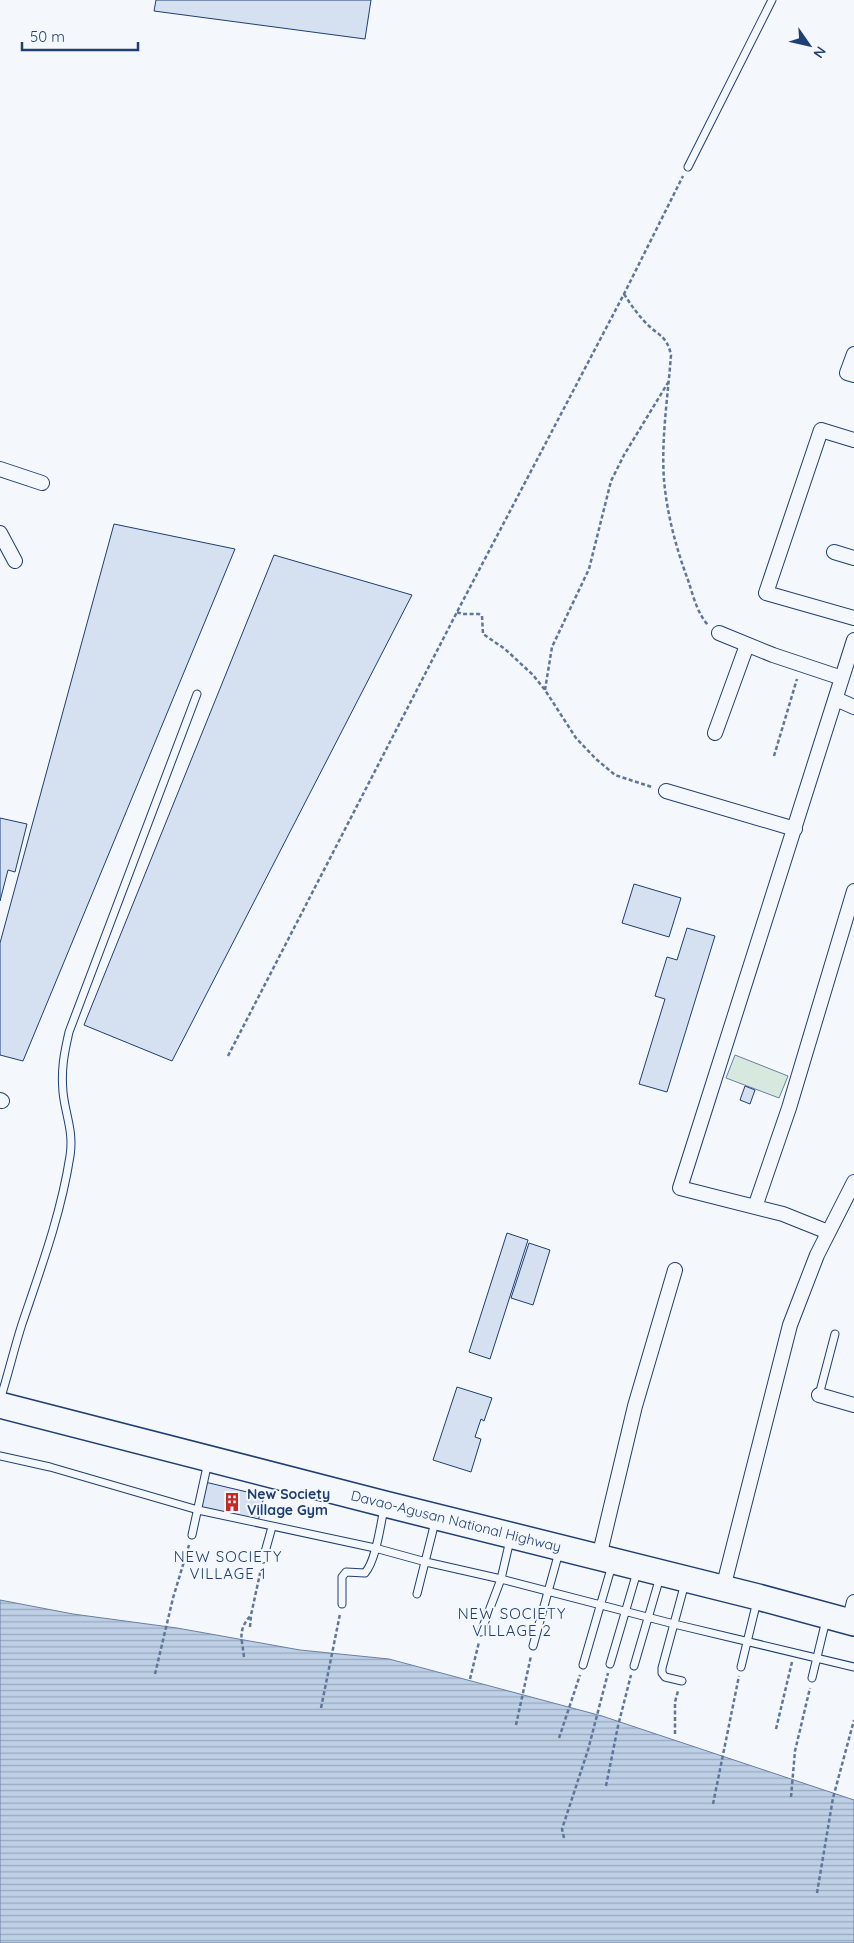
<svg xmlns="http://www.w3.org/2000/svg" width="854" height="1943" font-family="Quicksand,sans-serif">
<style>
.garden{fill:#d7e8df;stroke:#687fa3}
.water{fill:url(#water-rules);stroke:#687fa3}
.building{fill:#d5e0f0;stroke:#1d3f73}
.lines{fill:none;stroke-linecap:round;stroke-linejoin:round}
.lane-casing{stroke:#1d3f73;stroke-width:9}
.street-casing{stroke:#1d3f73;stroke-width:16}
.highway-casing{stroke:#1d3f73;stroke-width:28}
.path{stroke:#5e769c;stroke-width:2.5;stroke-dasharray:4 2.5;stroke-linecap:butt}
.lane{stroke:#f4f7fb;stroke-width:7}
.street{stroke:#f4f7fb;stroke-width:14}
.highway{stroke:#f4f7fb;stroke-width:25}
.labels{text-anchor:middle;stroke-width:4;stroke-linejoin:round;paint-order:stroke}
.poi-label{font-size:14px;font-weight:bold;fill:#1d3f73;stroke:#f4f7fb;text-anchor:start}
.street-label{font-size:14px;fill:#1d3f73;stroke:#f4f7fb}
.neighbourhood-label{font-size:15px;letter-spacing:1px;fill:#1d3f73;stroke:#f4f7fb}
</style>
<defs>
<pattern id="water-rules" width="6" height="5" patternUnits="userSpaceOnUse" patternTransform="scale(1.25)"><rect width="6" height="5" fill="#bed0e5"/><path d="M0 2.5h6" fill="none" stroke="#9aaabe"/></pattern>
</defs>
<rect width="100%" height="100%" fill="#f4f7fb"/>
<path class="garden" d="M735,1055L788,1076L779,1098L726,1078Z"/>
<path class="water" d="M0,1600L73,1614L177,1628L300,1650L389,1659L602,1716L854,1800V1943H0Z"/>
<path class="building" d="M156,0H371L365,39L154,11Z
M114,524L235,549L23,1061L0,1055V943Z
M274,555L412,595L172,1061L84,1025Z
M0,818L27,824L15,872L8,870L0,901Z
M634,884L681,898L669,937L622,923Z
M687,928L715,936L667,1092L639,1084L665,999L655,996L667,957L677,960Z
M745,1086L755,1090L750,1104L740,1100Z
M507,1233L528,1240L490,1359L469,1352Z
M529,1243L550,1250L533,1305L511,1298Z
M457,1387L492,1398L484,1421L481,1419L475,1437L481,1439L471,1472L433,1460Z
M205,1482L264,1496L258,1522L199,1508Z"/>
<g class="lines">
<g class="lane-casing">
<path id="lane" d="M688,167L772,0
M819,1395L835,1334
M0,1400C8,1375 14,1349 22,1324C41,1268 61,1214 70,1156C74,1131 65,1114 63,1092C61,1069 64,1054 69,1032L197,694
M0,1456L50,1467L198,1510L375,1548L426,1562L501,1579L674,1624L854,1667
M192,1535L208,1462
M263,1559L272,1527
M417,1594L435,1522
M342,1604V1577L346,1572L365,1573C376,1560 380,1527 384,1509
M481,1632L501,1579L510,1540
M533,1646L559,1552
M610,1664L637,1572
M583,1665L612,1565
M634,1666L660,1577
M741,1667L757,1601
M812,1678L826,1620
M682,1681L665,1677L662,1673V1668L685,1583"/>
</g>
<g class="street-casing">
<path id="street" d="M854,354L847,373L854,375
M854,440L821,430L766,593L854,618
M0,469L42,483
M0,533L15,561
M834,552L854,558
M719,633L773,655L842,678
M836,699L854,707
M715,733L747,645
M666,791L795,829
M0,1100L2,1101
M755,1207L789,1108L854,891
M828,1232L783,1214L680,1188L854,640
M819,1395L854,1405
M599,1557L635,1406L675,1270
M723,1588L790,1325L817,1255L854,1182
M849,1622L854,1602"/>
</g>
<g class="highway-casing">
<path id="highway" d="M0,1405L385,1504L758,1597L854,1623"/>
</g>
<path class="path" d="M624,294C631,305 638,315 647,324C659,336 667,336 671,355C668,396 661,439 664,480C667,514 676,548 688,580C693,595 697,613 708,625
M457,612L462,614H479L482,616L483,634L505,649L533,675L545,690L576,738L596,759L615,775L652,787
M545,690L552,647L589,569L611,481L624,455L669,381
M774,756L797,679
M228,1056L457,612L624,294L683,176
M250,1627L251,1615L261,1569
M244,1657C242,1638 237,1631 251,1615
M155,1674L173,1598L189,1545
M470,1679L479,1642
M321,1708L340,1614
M516,1725L531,1656
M776,1729L792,1662
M675,1734V1702L678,1691
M559,1738L580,1675
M606,1786L618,1726L631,1675
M791,1797L795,1751L810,1688
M713,1804L739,1676
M564,1838L562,1829L588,1750L608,1673
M817,1893L833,1798L854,1720"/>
<use href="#lane" class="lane"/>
<use href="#street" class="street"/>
<use href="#highway" class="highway"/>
</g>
<defs>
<g id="building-bare" transform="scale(1.5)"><path d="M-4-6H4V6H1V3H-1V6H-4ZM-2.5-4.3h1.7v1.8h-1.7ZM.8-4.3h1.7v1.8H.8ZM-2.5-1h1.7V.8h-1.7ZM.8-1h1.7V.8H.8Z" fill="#c62828" stroke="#f4f7fb" stroke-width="2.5" paint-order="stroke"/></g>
</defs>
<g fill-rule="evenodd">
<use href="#building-bare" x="232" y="1502"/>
</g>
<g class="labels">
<g class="poi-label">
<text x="247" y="1499">New Society<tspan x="247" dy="16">Village Gym</tspan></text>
</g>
<g class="street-label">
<text transform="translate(456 1521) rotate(14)" y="5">Davao-Agusan National Highway</text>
</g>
<g class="neighbourhood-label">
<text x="228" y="1562">NEW SOCIETY<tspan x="228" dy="17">VILLAGE 1</tspan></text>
<text x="512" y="1619">NEW SOCIETY<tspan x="512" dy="17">VILLAGE 2</tspan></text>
</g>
</g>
<g transform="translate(809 45) rotate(124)" stroke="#f4f7fb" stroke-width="4" paint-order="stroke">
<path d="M0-4L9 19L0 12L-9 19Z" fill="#1d3f73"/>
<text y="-8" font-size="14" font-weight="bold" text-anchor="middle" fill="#1d3f73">N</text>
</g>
<path d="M22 42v8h116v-8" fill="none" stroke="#1d3f73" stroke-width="2.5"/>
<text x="30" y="42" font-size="15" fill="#1d3f73" stroke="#f4f7fb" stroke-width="4" paint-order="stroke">50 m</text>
</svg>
